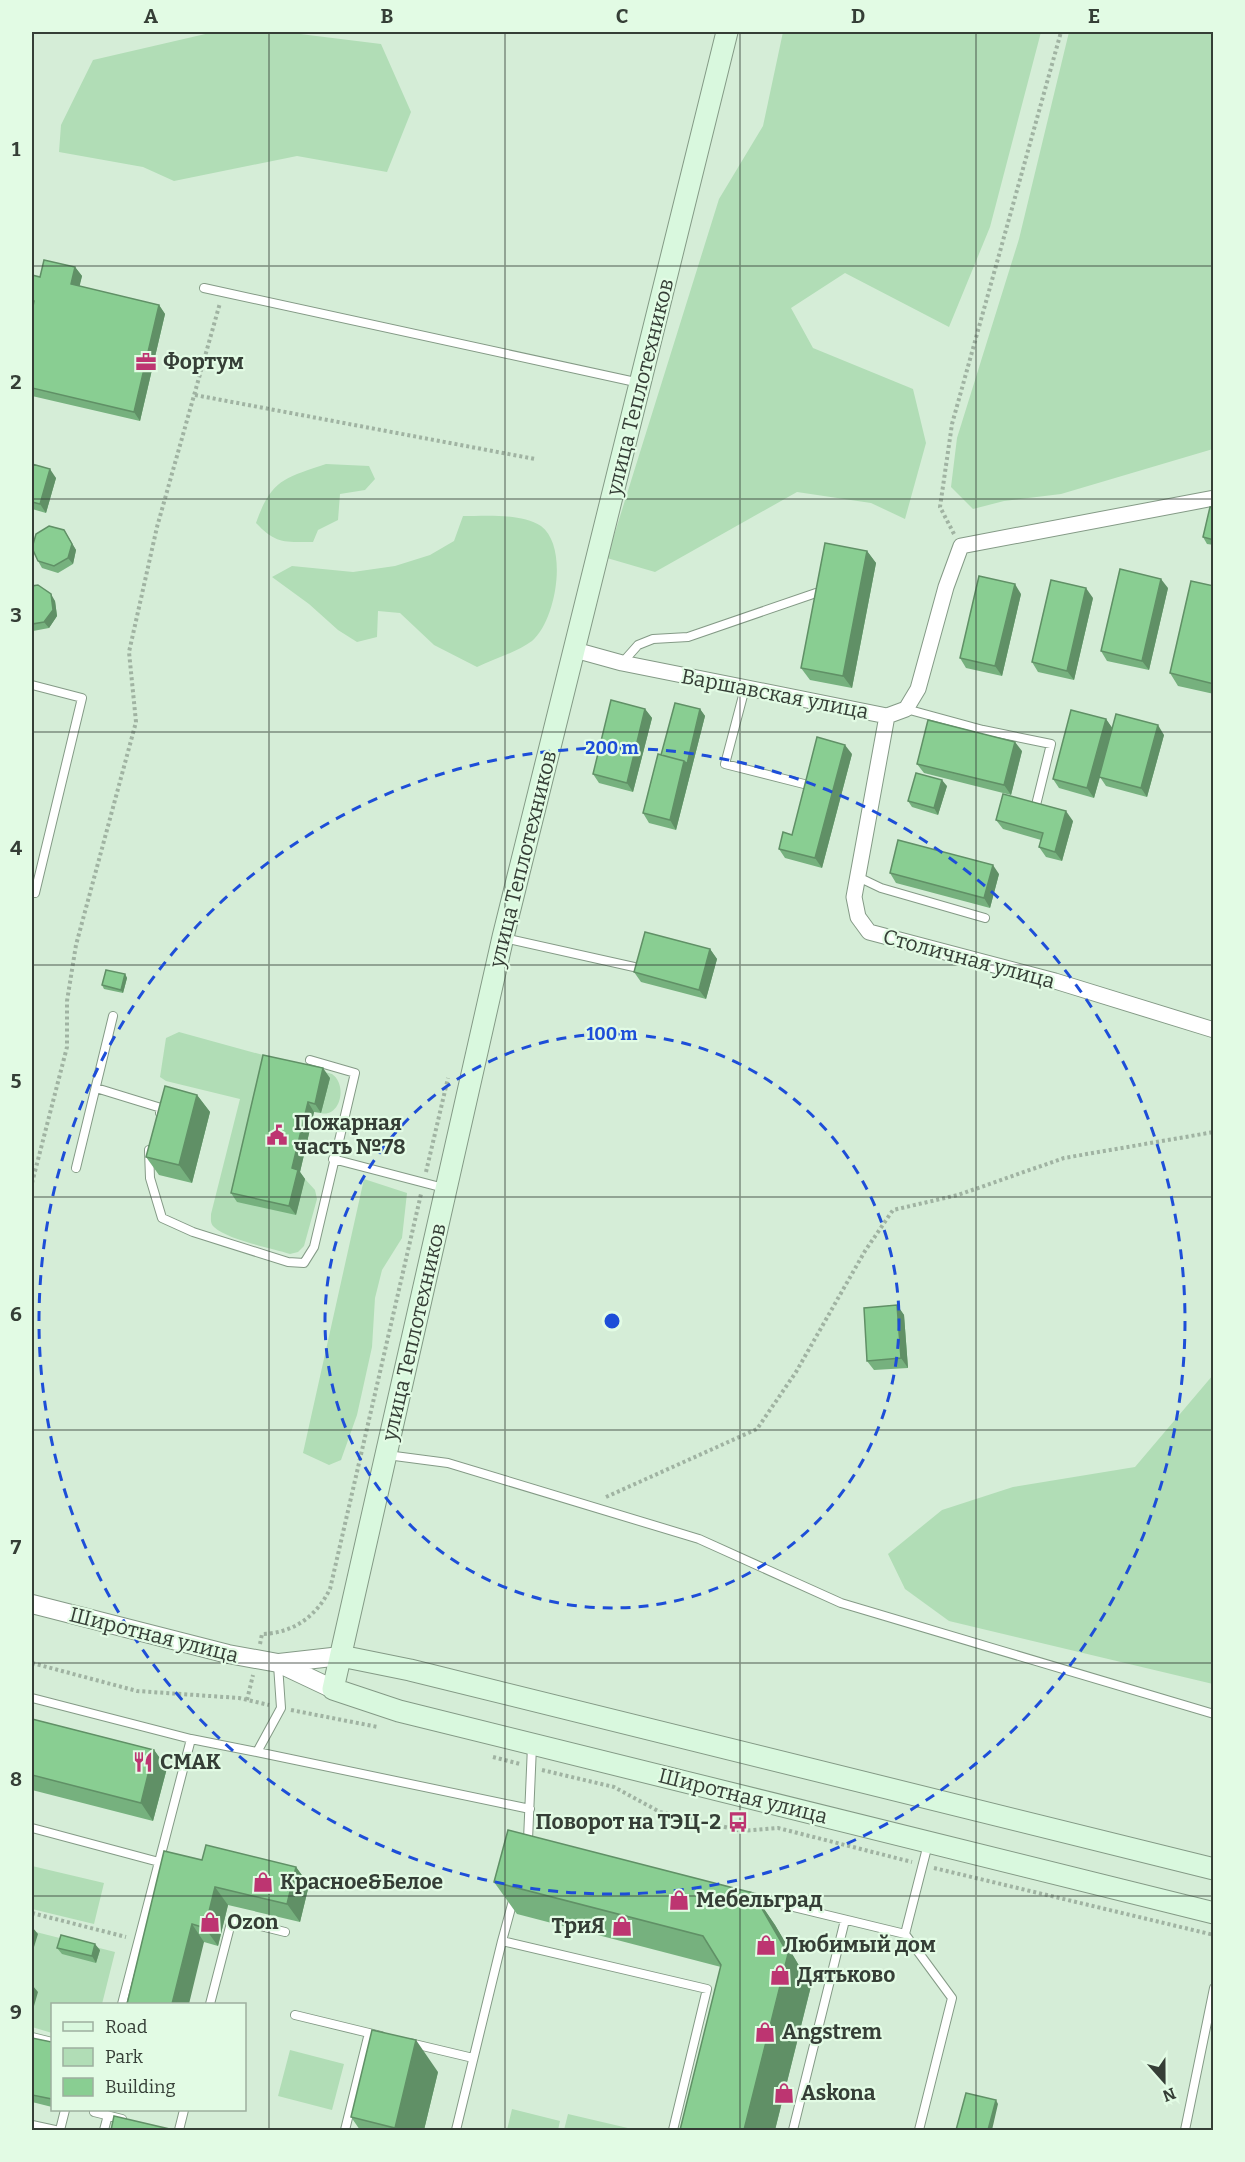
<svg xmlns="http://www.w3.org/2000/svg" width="1245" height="2162" font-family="Bitter,serif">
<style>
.green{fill:#b1ddb6}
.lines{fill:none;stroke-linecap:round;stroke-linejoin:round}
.service-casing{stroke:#849a86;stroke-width:10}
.minor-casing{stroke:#849a86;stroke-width:17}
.tertiary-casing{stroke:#849a86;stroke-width:20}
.secondary-casing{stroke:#849a86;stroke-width:23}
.path{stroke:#a0b3a2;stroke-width:4;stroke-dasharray:3 3;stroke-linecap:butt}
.service{stroke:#fff;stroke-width:8}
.minor{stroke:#fff;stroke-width:15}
.tertiary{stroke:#fff;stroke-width:18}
.secondary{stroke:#d9f8de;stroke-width:21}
.wall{fill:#76b17e}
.shaded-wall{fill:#609066}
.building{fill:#89ce92;stroke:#609066;stroke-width:1.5}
.grid{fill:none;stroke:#353e36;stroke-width:1.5;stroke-opacity:0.55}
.ring{fill:none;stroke:#1d4ed8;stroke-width:3;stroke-dasharray:10 8}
.labels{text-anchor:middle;stroke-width:4.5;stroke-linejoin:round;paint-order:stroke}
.poi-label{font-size:21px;font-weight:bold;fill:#353e36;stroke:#e2fbe4;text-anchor:start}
.street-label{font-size:21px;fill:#353e36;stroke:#e2fbe4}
.centre{fill:#1d4ed8;stroke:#e2fbe4;stroke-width:3}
.ring-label{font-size:18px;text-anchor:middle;font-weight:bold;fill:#1d4ed8;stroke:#e2fbe4;stroke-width:4.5;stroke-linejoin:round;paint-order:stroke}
.neatline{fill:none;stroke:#353e36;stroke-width:2}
.grid-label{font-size:20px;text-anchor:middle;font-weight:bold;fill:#353e36}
</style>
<rect width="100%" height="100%" fill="#d5edd7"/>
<path class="green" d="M214,32H284L381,44L411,112L387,172L297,156L174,181L143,167L59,152L61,125L93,60Z
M783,32H1041L990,227L949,327L845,273L791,308L813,348L913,389L926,443L905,519L871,503L797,492L655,572L607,558L719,199L763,126Z
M1069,32H1213V449L1061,494L1004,501L973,509L951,487L957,438L1019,239Z
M326,464L369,466L375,479L365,490L340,494L338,520L318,530L313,542C284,542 276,544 256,523C271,480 284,478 326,464Z
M463,516C486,516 521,513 541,526C569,547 556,621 532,641C517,652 494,659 477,667L434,645L400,613L378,611L377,637L357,642L338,630L309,604L272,577L292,566L353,572L395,566L430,555L454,541Z
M179,1032L332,1074C348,1085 340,1118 321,1113L329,1078L270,1064L296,1215L305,1179L315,1190L317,1199L304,1246L298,1252L290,1254C271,1248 228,1240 214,1227C210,1223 211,1220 211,1214L240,1099L166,1081L160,1077L166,1038Z
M364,1179L407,1193L402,1238L382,1270L375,1298L372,1347L357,1415L341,1460L329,1465L303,1453Z
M1213,1375V1684L949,1621L905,1589L888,1554L942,1510L1013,1487L1135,1467Z
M32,1866L104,1883L94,1924L32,1909Z
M32,1931L115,1952L102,2004H52V2033L32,2027Z
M290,2050L344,2064L332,2110L278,2096Z
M512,2109L560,2121L558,2130H507Z
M568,2114L632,2129V2130H564Z"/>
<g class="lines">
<g class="service-casing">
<path id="service" d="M204,288L640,383
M622,663L638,645L653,639L688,637L816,593
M32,685L82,698L35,893L32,892
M745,688L725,764L804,784
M906,709L983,730L1051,744L1036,805
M858,877L881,888L985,918
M504,938L634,967
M96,1088L161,1108L160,1113
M149,1150L150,1178L162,1218L193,1232L288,1262L304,1263L314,1247L355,1073L310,1060
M333,1159L444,1188
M76,1168L113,1016
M387,1455L448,1463L699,1539L841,1603L1214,1714
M32,1698L191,1739
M532,1746L528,1840L532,1841
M257,1752L530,1809
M32,1828L159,1862
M748,1896L905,1934L928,1844
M514,1897L502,1941L707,1989L673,2130
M905,1934L952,1998L919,2130
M122,2004L191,1739L257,1752L281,1708L278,1665
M210,2004L232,1919L285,1932
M295,2015L369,2033
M32,2037L52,2042
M410,2043L473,2058
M95,2110L94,2112L122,2119
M32,2125L55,2130
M60,2130L65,2110
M104,2130L108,2115
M179,2130L184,2110
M345,2130L369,2033L381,2036
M456,2130L502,1941
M793,2130L845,1920
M1185,2130L1214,1988"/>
</g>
<g class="minor-casing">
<path id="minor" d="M575,650L622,663L887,716L906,709L918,689L946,587L961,546L1214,498
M887,716L854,897L858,917L869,932L1055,981L1214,1030"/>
</g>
<g class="tertiary-casing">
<path id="tertiary" d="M32,1604L228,1654L278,1663L333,1689
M279,1663L341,1656"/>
</g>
<g class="secondary-casing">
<path id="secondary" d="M727,32L503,937L333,1689L399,1711L1214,1913
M341,1656L410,1670L1214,1869"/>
</g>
<path class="path" d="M195,395L535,459
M954,534L940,507L952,424L1061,32
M426,1172L448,1078
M32,1183L67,1047V1001L76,945L136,722L129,652L157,527L220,303
M606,1497L757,1429L796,1372L865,1251L893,1210L958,1195L1064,1158L1214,1132
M260,1644L262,1634C293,1633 316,1617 330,1589L421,1194
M32,1663L137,1691L239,1698L269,1705
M247,1700L253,1675
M291,1710L378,1727
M493,1757L520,1764
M542,1770L614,1787L660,1812L742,1831L778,1828L912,1862
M934,1868L1214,1935
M32,1913L126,1937"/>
<use href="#service" class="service"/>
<use href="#minor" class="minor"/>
<use href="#tertiary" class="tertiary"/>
<use href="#secondary" class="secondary"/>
</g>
<path class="wall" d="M75,267L82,276L79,286L159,305L165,314L140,421L32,396V275L40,277Z
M32,464L56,478L46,513L32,509Z
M1214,507V545L1207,544L1203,537Z
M64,530L76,550L73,564L58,573L42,568L38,561Z
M867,551L876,563L852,688L810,680L801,668Z
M32,586L55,601L57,616L49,628L33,631L32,630Z
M1214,586V694L1178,686L1170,673Z
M1168,588L1149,670L1107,661L1101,651Z
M1021,594L1002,676L966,668L960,658Z
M1093,598L1074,680L1038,672L1032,662Z
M645,709L652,718L633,792L599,783L593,774Z
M700,709L705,716L676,830L649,823L643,813L661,755Z
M1106,719L1112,728L1164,735L1147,797L1106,786L1100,777L1094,798L1059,788L1053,779Z
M1022,751L1011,795L924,773L917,764Z
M852,754L822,868L785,858L779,849L792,835Z
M947,786L938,815L912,807L908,801Z
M996,820L1073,821L1062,861L1046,857L1039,847L1041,840L1003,829Z
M890,873L999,874L990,908L896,883Z
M710,949L717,959L706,999L641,982L634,972Z
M125,974L127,978L123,993L104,989L102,985Z
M263,1055L330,1078L321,1113L314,1112L300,1172L305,1179L296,1215L237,1202L231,1193Z
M197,1095L210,1112L192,1183L159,1175L146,1157Z
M897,1305L904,1315L908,1368L874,1370L867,1361Z
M32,1719L154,1750L167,1768L153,1821L32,1790Z
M202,1860L296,1867L309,1885L300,1922L228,1905L218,1946L204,1942L127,2004Z
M494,1882L753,1893L775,1925L811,1986L775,2130H680L721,1967L517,1914Z
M57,1948L100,1950L96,1963L62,1954Z
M32,2038L52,2042V2107L32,2102Z
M438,2072L424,2130H360L351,2117Z"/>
<path class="shaded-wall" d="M75,267L82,276L78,293L71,284Z
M159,305L165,314L140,421L134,412Z
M50,469L56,478L46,513L40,504Z
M64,530L76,550L73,564L68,558Z
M867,551L876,563L852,688L843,676Z
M1161,579L1168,588L1149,670L1142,661Z
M1015,584L1021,594L1002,676L995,666Z
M1086,588L1093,598L1074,680L1067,671Z
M51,594L55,601L57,616L49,628L44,622Z
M645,709L652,718L633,792L627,783Z
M700,709L705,716L676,830L670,820L684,761Z
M1106,719L1113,729L1094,798L1087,788Z
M1158,725L1164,735L1147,797L1141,788Z
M1015,742L1022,751L1011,795L1004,785Z
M845,745L852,754L822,868L815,858Z
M942,780L947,786L938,815L934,808Z
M1066,811L1073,821L1062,861L1055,852Z
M993,865L999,874L990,908L984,898Z
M710,949L717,959L706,999L699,990Z
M125,974L127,978L123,993L121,990Z
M323,1068L330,1078L321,1113L315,1104Z
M197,1095L210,1112L192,1183L179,1165Z
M308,1102L314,1112L300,1172L305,1179L296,1215L289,1206L292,1168Z
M897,1305L904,1315L908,1368L901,1358Z
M154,1750L167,1768L153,1821L141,1803Z
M296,1867L309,1885L300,1922L287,1904Z
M215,1887L228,1905L218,1946L205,1928Z
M753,1893L775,1925L811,1986L775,2130H744Z
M192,1924L204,1942L189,2004H172Z
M33,1928L38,1934L34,1947L32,1944V1934Z
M95,1944L100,1950L96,1963L92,1956Z
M33,1986L38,1992L34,2006L32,2002V1993Z
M416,2040L438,2072L424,2130H397L395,2128Z
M996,2100L998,2104L992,2130H988Z"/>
<path class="building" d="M44,260L75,267L71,284L159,305L134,412L32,388V312L34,301L32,300V275L40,277Z
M32,464L50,469L40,504L32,502Z
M1210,507H1214V540L1203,537Z
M49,526L64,530L72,544L68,558L54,566L38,561L32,548L36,534Z
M825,543L867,551L843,676L801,668Z
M1120,569L1161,579L1142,661L1101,651Z
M979,576L1015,584L995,666L960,658Z
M1051,580L1086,588L1067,671L1032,662Z
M1191,581L1214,586V684L1170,673Z
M38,585L51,594L53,610L44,622L32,624V586Z
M611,700L645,709L627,783L593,774Z
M675,703L700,709L687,764L684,761L661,755Z
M1071,710L1106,719L1087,788L1053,779Z
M1116,714L1158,725L1141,788L1099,777Z
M928,720L1015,742L1004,785L917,764Z
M817,737L845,745L815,858L779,849L783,832L792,835Z
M658,754L684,761L670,820L643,813Z
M916,773L942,780L934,808L908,801Z
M1003,794L1066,811L1055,852L1039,847L1043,833L996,820Z
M898,840L993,865L984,898L890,873Z
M645,932L710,949L699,990L634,972Z
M106,970L125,974L121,990L102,985Z
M263,1055L323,1068L315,1104L308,1102L292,1168L298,1170L289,1206L231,1193Z
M165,1086L197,1095L179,1165L146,1157Z
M897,1305L901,1358L867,1361L864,1308Z
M32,1719L154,1750L141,1803L32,1775Z
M508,1830L753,1893L788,1954L744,2130H680L721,1965L703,1936L494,1882Z
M206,1845L296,1867L287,1904L215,1887L205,1928L192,1924L172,2004H127L164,1851L202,1860Z
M61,1935L95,1944L92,1956L57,1948Z
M372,2030L416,2040L395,2128L351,2117Z
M32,2038L52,2042V2099L32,2095Z
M966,2093L996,2100L988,2130H956Z
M114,2116L174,2130H111Z"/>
<path class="grid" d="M269,32V2130M505,32V2130M740,32V2130M976,32V2130M32,266H1214M32,499H1214M32,732H1214M32,965H1214M32,1197H1214M32,1430H1214M32,1663H1214M32,1896H1214"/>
<g class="ring">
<circle cx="612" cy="1321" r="287"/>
<circle cx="612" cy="1321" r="573"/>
</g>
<defs>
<g id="office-bare" transform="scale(1.62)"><path d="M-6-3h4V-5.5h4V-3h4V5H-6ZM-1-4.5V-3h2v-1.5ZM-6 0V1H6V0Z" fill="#bd3571" stroke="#e2fbe4" stroke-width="2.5" paint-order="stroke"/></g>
<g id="civic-bare" transform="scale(1.62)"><path d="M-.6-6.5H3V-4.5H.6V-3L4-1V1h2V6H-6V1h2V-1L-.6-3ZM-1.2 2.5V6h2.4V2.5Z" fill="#bd3571" stroke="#e2fbe4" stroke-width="2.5" paint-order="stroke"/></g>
<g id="restaurant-bare" transform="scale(1.62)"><path d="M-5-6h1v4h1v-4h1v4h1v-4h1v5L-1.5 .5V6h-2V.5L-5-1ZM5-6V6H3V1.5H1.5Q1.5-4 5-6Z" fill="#bd3571" stroke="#e2fbe4" stroke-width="2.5" paint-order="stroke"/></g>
<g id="bus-bare" transform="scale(1.62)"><path d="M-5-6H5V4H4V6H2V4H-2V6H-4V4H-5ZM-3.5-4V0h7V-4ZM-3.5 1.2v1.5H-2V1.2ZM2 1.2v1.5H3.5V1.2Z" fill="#bd3571" stroke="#e2fbe4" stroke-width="2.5" paint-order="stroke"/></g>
<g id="shop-bare" transform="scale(1.62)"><path d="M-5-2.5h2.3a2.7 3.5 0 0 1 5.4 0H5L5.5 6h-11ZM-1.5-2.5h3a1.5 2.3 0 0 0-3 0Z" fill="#bd3571" stroke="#e2fbe4" stroke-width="2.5" paint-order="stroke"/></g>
</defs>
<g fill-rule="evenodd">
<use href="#office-bare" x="146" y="362"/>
<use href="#civic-bare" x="277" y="1135"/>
<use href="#restaurant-bare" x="143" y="1762"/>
<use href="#bus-bare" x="738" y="1822"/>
<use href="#shop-bare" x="263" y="1882"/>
<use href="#shop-bare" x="679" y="1900"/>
<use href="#shop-bare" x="210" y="1922"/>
<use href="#shop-bare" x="622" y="1926"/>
<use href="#shop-bare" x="766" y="1945"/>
<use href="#shop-bare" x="780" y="1975"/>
<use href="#shop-bare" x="765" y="2032"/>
<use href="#shop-bare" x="784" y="2093"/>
</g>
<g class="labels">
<g class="poi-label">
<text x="163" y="369">Фортум</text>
<text x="294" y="1130">Пожарная<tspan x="294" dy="24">часть №78</tspan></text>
<text x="160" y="1769">СМАК</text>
<text x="721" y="1829" text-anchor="end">Поворот на ТЭЦ-2</text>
<text x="280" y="1889">Красное&amp;Белое</text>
<text x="696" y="1907">Мебельград</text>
<text x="227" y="1929">Ozon</text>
<text x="605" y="1933" text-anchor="end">ТриЯ</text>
<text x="783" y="1952">Любимый дом</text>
<text x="797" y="1982">Дятьково</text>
<text x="782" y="2039">Angstrem</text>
<text x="801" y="2100">Askona</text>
</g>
<g class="street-label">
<text transform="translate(640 387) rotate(-76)" y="7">улица Теплотехников</text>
<text transform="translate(775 694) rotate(11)" y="7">Варшавская улица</text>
<text transform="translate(523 859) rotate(-76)" y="7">улица Теплотехников</text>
<text transform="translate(969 959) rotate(15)" y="7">Столичная улица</text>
<text transform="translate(414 1332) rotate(-77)" y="7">улица Теплотехников</text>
<text transform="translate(154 1635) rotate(14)" y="7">Широтная улица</text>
<text transform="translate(743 1796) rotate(14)" y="7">Широтная улица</text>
</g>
</g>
<circle cx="612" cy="1321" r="9" class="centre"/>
<g class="ring-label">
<text x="612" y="754">200 m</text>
<text x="612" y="1040">100 m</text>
</g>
<rect width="1245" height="2162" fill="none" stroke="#e2fbe4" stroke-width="66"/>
<rect x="51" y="2003" width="195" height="108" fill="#e2fbe4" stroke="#9daf9e" stroke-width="1.5"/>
<rect x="63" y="2022" width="30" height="9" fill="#d9f8de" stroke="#9daf9e" stroke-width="1.5"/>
<text x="105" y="2033" font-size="18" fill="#353e36">Road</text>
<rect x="63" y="2048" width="30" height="18" fill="#b1ddb6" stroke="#9daf9e" stroke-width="1.5"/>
<text x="105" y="2063" font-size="18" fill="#353e36">Park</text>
<rect x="63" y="2078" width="30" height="18" fill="#89ce92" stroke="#9daf9e" stroke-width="1.5"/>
<text x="105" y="2093" font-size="18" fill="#353e36">Building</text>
<g transform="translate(1164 2081) rotate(159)" stroke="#e2fbe4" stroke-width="4.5" paint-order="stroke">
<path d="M0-4.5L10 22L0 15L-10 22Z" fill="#353e36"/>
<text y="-9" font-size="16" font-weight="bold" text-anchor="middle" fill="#353e36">N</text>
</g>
<rect x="33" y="33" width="1179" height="2096" class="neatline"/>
<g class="grid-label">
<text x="151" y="23">A</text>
<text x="387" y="23">B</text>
<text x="622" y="23">C</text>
<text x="858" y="23">D</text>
<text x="1094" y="23">E</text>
<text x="16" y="156">1</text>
<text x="16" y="389">2</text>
<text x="16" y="622">3</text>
<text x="16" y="855">4</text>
<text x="16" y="1088">5</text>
<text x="16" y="1321">6</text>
<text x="16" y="1554">7</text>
<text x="16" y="1786">8</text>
<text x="16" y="2019">9</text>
</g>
</svg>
